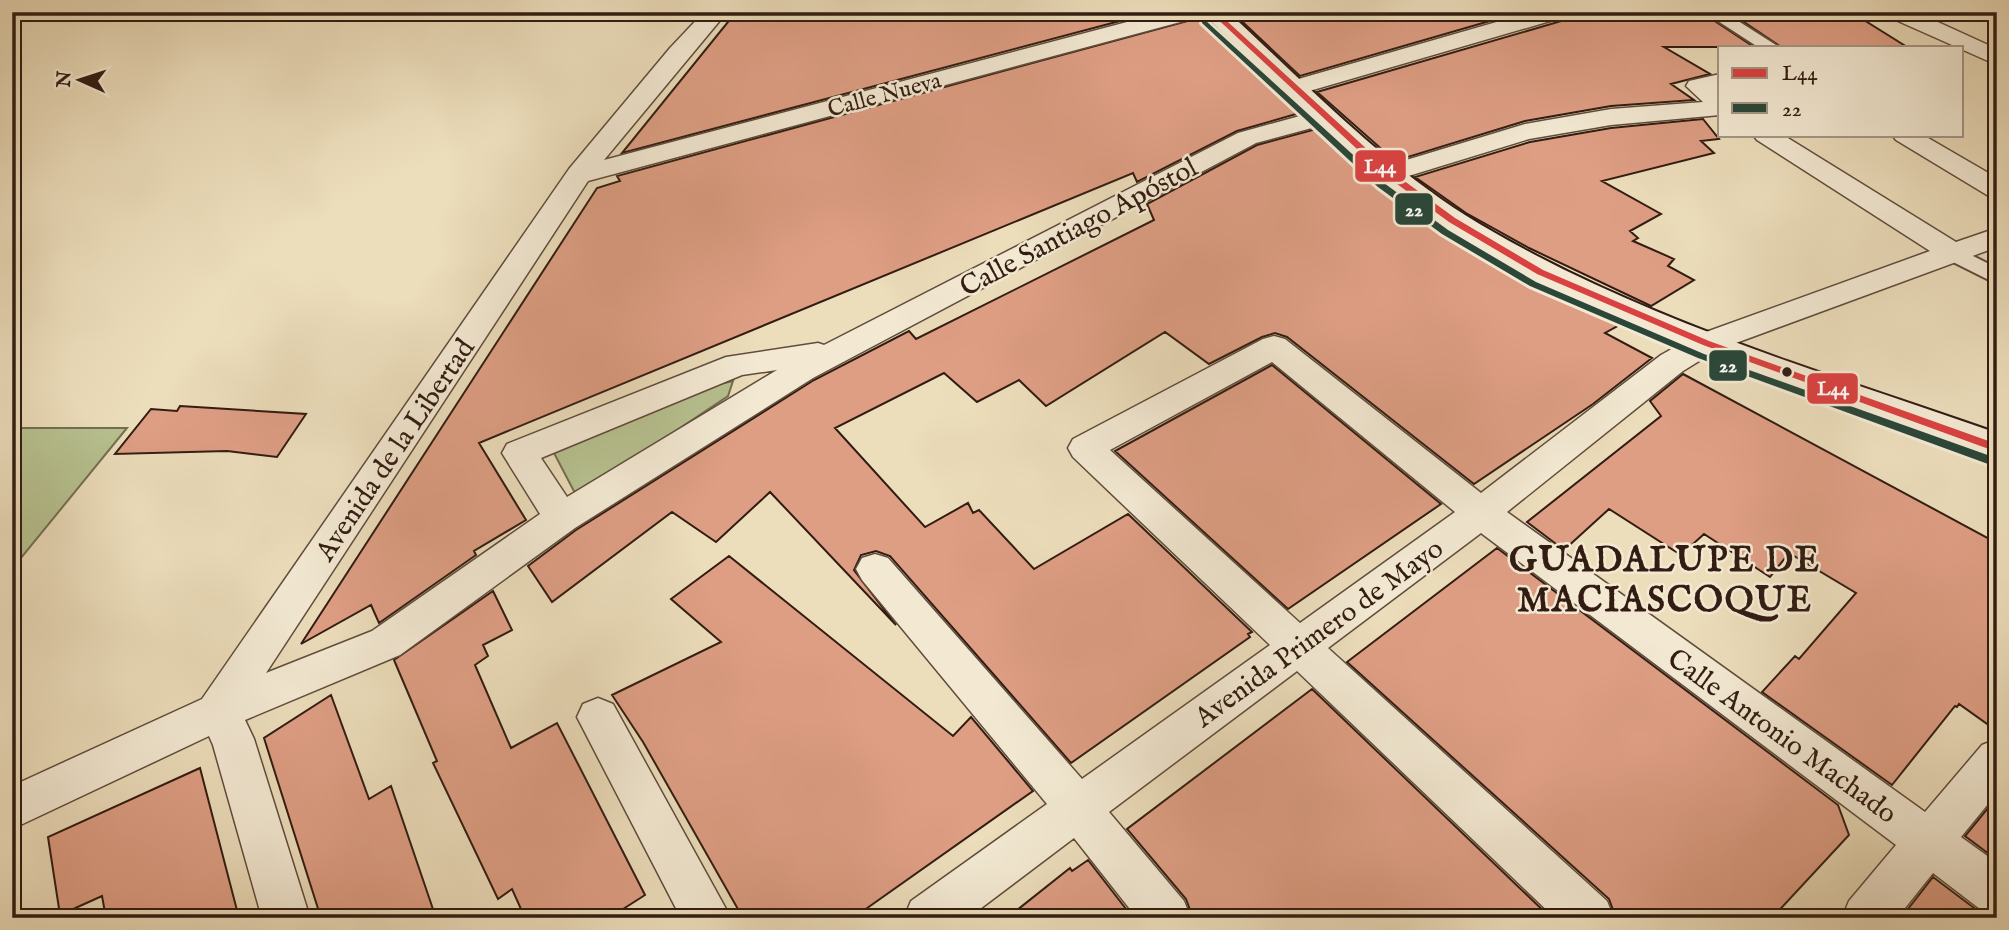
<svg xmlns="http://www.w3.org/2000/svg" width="2009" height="930" font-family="'IM FELL English',serif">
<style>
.green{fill:#b7c190;stroke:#746e51;stroke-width:2}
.building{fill:#de9e84;stroke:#321c12;stroke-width:2}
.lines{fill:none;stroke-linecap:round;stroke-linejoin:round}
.pedestrian-casing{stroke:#604c3c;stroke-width:4}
.minor-casing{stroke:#604c3c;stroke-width:3}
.secondary-casing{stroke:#321c12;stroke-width:4}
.pedestrian{fill:#f3e9d3;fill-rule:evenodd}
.minor{fill:#f3e9d3;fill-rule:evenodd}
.secondary{fill:#f3e9d3;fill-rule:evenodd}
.bus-1-casing{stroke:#f3e9d3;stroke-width:6}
.bus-2-casing{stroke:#f3e9d3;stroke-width:6}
.bus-1{fill:#da4241;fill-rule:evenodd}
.bus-2{fill:#2a4739;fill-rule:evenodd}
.bus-dot{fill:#321c12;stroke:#f3e9d3;stroke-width:2.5}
.labels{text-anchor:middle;stroke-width:5;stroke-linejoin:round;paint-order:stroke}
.far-street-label{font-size:23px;fill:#321c12;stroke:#f3e9d3}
.street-label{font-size:28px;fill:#321c12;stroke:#f3e9d3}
.district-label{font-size:35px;font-weight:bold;letter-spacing:2px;fill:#321c12;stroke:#f3e9d3}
.line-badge{stroke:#f3e9d3;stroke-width:2.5}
.badge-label{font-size:19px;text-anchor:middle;font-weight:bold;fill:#fff}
</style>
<rect width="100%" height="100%" fill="#ecddbb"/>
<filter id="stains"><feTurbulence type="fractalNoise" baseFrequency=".00286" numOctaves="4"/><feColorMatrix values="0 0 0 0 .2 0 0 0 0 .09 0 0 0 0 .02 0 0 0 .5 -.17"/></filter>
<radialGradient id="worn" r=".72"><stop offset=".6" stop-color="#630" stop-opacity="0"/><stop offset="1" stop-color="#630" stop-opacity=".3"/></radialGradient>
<path class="green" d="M733,381L728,396L577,497L554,453L711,386Z
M12,428H127L12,569Z"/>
<path class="building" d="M736,12H1154L622,153Z
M1232,12H1521L1300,76Z
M1569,12H1701L1754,47H1664L1710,74L1671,84L1694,100L1611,106L1525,121L1395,161L1317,92L1565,20Z
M1729,12H1851L1907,47H1781Z
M1202,17L1303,112L1237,131L1137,182L1133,173L479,443L526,520L474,551L476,555L379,623L371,605L301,644L597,188L620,181L617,176Z
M1703,119L1719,139L1701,141L1714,153L1602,181L1661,214L1630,231L1638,238L1633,241L1674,259L1668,266L1694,280L1651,306L1529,248L1466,213L1415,177L1530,142L1611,128Z
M1320,128L1377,182L1439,229L1528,281L1623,323L1605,333L1652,358L1593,404L1474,484L1287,337L1275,333L1262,337L1209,364L1165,332L1046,406L1019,380L977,402L944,373L835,428L925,527L968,503L973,513L979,510L1034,569L1128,514L1252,632L1248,634L1250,637L1071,763L890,556L876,551L861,555L854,570L896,625L770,492L716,542L672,512L552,602L528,566L576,530L814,380L909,331L916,339L1154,220L1147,204L1257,145Z
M1272,365L1441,504L1288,609L1115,451Z
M1683,374L1997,543V731L1959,704L1957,707L1955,706L1892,785L1762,692L1795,656L1799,659L1856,593L1789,553L1770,577L1704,534L1681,555L1609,509L1564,550L1527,522L1661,416L1650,401Z
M180,406L306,414L277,457L227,451L115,454L151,409L177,411Z
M1497,548L1838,805L1849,835L1772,918H1616L1609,899L1347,662Z
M729,556L953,736L971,717L1033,791L853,918H743L643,742L612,695L721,642L671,599Z
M493,591L512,630L483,645L488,656L475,665L511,748L557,723L645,895L609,918H525L512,889L498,899L433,763L437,761L394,660Z
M1312,689L1551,918H1193L1186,899L1127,829Z
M331,695L369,799L391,786L436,918H321L264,738Z
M200,768L239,918H106L102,896L60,915L48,837Z
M1997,797V860L1965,836Z
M1088,860L1133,918H1007L1070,868L1072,871Z
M1933,877L1978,911L1994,918H1901Z"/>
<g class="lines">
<g class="pedestrian-casing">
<path id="pedestrian" d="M1704,12H1724L1779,47H1758Z
M1951,245L1997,268V284L1943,257L1940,252L1943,247Z"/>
</g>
<g class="minor-casing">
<path id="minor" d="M704,12H727L604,160L1165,12H1202L1199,17L588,181L266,673L372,631L540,514L502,453L507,444L726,357L818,343L824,345L1238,133L1325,109L1334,112L1338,117L1334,122L1256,143L813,378L575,528L400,655L245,720L254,739L310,918H262L213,745L209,736L12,829V786L202,699L569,169L670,48ZM777,370L567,497L541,458L742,375Z
M1531,12H1567L1564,17L1306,92L1297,94L1288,92L1285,87L1288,82Z
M1886,12H1916L1997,49V65L1889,17Z
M1720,74V88L1717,89L1720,91V115L1611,125L1529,139L1389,182L1380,180L1376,174L1380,168L1525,124L1611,109L1703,102L1686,86L1689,81Z
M1753,135H1783L1956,242L1997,228V247L1717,350L1683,371L1507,512L1925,812L1982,745L1997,739V793L1961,837L1997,863V916L1980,909L1933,873L1897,918H1842L1849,901L1896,845L1481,533L1328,648L1607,901L1614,918H1555L1297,671L1109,812L1184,901L1191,918H1137L1074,838L968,918H904L911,901L1047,804L862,580L856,569L862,558L875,554L888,558L1082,779L1270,645L1073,457L1068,448L1073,439L1263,339L1274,336L1285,339L1481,493L1661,355L1695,336L1930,251L1757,140ZM1272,362L1455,512L1300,623L1110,450Z
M1892,135H1923L1997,178V197L1987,195L1896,140Z
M598,698L613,704L731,918H681L577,717L583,704Z"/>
</g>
<g class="secondary-casing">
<path id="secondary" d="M1201,12H1228C1301,79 1381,162 1465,215C1628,316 1817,370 1997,433V462L1694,351L1529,279L1441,227L1379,180Z"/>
</g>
<use href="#pedestrian" class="pedestrian"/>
<use href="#minor" class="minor"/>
<use href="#secondary" class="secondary"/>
<g class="bus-1-casing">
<path id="bus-1" d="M1210,12H1217L1392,172L1455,218L1543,270L1709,341L1997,444V452L1703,345L1537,274L1449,222L1386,176Z"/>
</g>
<g class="bus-2-casing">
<path id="bus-2" d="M1202,21H1206L1384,183L1448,230L1536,282L1704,354L1996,458L1997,462L1992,465L1988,464L1698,358L1530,286L1442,234L1378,187L1202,23Z"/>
</g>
<use href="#bus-1" class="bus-1"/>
<use href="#bus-2" class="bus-2"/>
</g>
<circle class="bus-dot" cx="1787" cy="372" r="6"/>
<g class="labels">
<g class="far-street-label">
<text transform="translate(884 94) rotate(-15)" y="8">Calle Nueva</text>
</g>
<g class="street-label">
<text transform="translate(1078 226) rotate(-28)" y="10">Calle Santiago Apóstol</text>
<text transform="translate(394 449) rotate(-56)" y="10">Avenida de la Libertad</text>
<text transform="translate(1318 632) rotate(-36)" y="10">Avenida Primero de Mayo</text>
<text transform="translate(1783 735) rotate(36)" y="10">Calle Antonio Machado</text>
</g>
<g class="district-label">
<text x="1665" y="571">GUADALUPE DE<tspan x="1665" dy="40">MACIASCOQUE</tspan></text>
</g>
</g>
<g class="line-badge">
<rect x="1354" y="149" width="53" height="34" rx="7" fill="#da4241"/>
<rect x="1394" y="192" width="40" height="34" rx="7" fill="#2a4739"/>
<rect x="1708" y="349" width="40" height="33" rx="7" fill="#2a4739"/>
<rect x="1806" y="372" width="53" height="33" rx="7" fill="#da4241"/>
</g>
<g class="badge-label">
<text x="1380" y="173">L44</text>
<text x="1414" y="216">22</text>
<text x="1728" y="372">22</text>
<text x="1833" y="395">L44</text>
</g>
<rect width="2009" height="930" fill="none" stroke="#ecddbb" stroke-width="42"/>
<rect x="14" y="14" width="1981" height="902" fill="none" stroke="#321c12" stroke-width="3.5"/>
<rect x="21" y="21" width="1967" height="888" fill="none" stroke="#321c12" stroke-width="2"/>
<rect x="1718" y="46" width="245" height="91" fill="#f3e9d3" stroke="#a69786" stroke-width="2"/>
<rect x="1732" y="68" width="35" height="10" fill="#da4241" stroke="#a69786" stroke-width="2"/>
<text x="1782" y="80" font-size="21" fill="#321c12">L44</text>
<rect x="1732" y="103" width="35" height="10" fill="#2a4739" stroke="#a69786" stroke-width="2"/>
<text x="1782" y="116" font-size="21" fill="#321c12">22</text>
<g transform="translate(80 80) rotate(273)" stroke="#f3e9d3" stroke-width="5" paint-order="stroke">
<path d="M0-5L12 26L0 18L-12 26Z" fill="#321c12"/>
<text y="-10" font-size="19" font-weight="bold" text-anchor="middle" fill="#321c12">N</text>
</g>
<rect width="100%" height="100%" filter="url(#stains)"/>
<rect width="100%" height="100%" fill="url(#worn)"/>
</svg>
